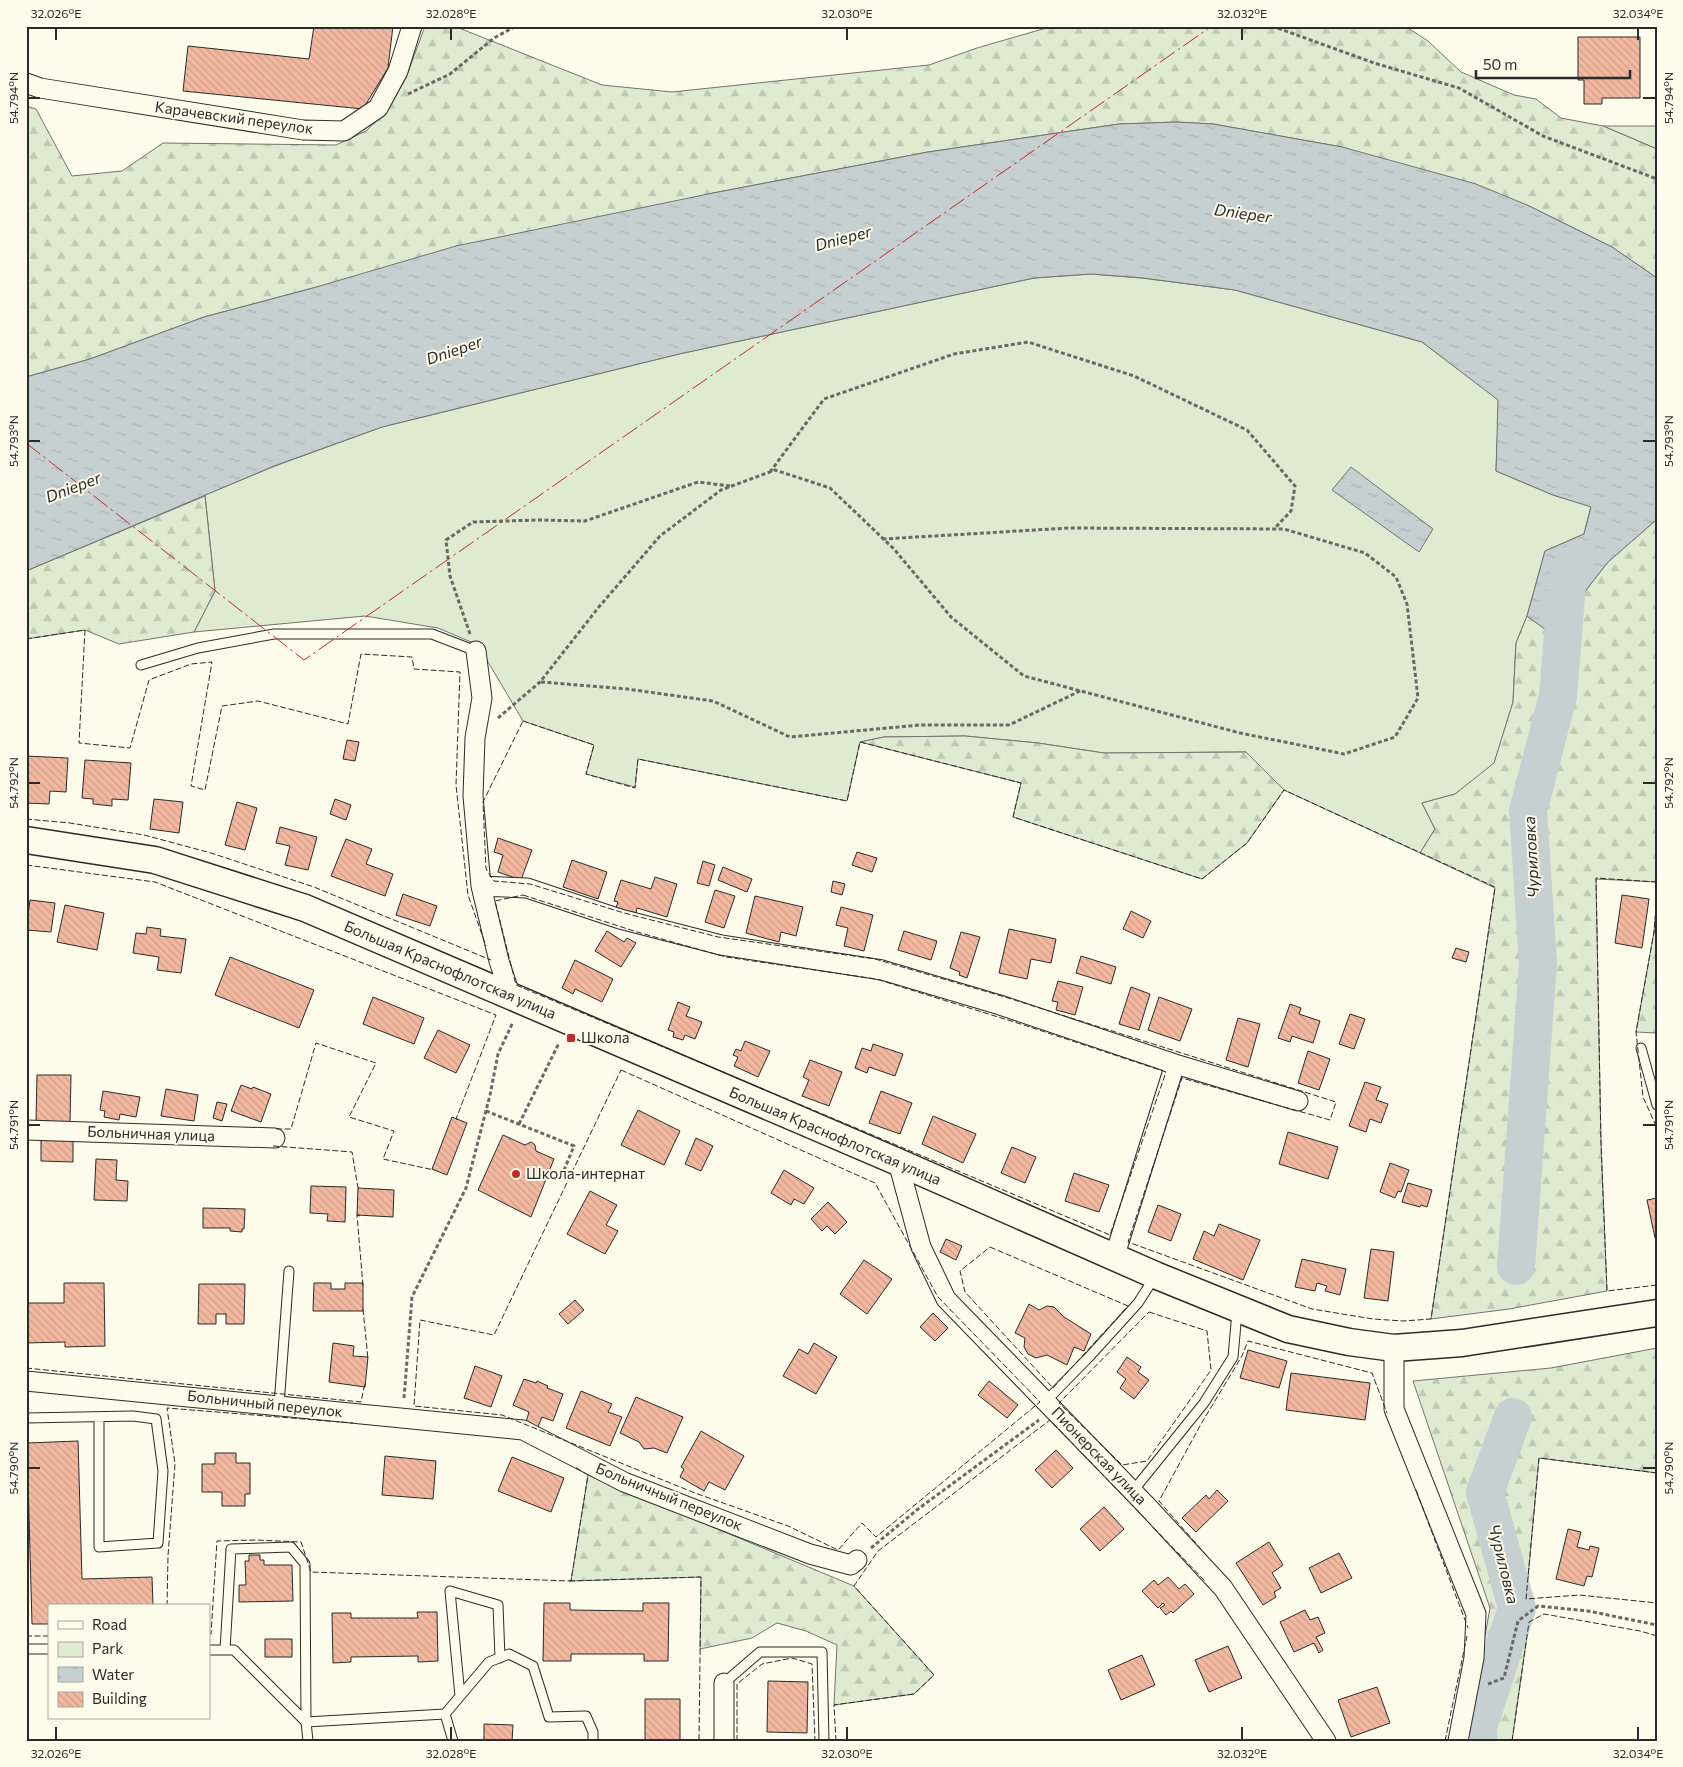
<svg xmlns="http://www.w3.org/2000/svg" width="1683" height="1767" font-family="Commissioner,sans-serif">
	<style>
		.green { fill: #deebd1; stroke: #74746e }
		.forest { fill: url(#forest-firs); stroke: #74746e }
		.water { fill: url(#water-ripples); stroke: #74746e }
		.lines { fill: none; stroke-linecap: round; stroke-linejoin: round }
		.river { stroke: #c7d0d0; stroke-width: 38 }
		.building { fill: url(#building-back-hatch); stroke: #2b2b2b }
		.service-casing { stroke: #2b2b2b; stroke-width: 11 }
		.minor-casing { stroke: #2b2b2b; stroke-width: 21 }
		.secondary-casing { stroke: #2b2b2b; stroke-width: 29 }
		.path { stroke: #6a6964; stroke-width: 3; stroke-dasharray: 4 2.5; stroke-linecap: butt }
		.service { stroke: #fdfbea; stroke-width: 9 }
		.minor { stroke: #fdfbea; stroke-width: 19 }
		.secondary { stroke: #fdfbea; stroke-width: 26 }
		.fence { stroke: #2b2b2b; stroke-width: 1; stroke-dasharray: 6 2.5; stroke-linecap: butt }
		.power { stroke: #c62828; stroke-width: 1; stroke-dasharray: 18 4 2.5 4; stroke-linecap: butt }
		.ticks { fill: none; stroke: #2b2b2b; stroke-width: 2 }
		.poi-dot { fill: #c62828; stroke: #fdfbea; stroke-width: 2 }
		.labels { text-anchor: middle; stroke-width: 4; stroke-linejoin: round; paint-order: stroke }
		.street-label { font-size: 15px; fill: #2b2b2b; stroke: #fdfbea }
		.poi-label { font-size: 15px; fill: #2b2b2b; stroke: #fdfbea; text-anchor: start }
		.water-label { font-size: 16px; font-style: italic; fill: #2b2b2b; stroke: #fdfbea }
		.neatline { fill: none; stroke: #2b2b2b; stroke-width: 2 }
		.ticks-label { font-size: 12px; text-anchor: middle; fill: #2b2b2b }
	</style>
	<defs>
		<pattern id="forest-firs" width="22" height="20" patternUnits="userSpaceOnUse" patternTransform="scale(1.25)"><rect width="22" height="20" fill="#deebd1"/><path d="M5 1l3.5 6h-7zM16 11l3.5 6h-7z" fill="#bfcab4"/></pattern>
		<pattern id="water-ripples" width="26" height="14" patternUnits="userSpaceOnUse" patternTransform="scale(1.25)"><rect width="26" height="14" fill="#c7d0d0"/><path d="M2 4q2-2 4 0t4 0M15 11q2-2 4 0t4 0" fill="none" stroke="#abb3b3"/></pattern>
		<pattern id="building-back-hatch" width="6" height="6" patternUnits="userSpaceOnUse" patternTransform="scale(1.25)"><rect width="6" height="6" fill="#f2b8a0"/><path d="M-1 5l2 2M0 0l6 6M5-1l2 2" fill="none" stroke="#d09e8a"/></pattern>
	</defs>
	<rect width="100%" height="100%" fill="#fdfbea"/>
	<!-- green -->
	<path class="green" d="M1603 126H1657V149Z
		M1091 274 1142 278 1235 290 1422 342 1499 400 1496 471 1553 495 1591 506 1584 534 1545 551 1527 616 1516 643 1513 702 1494 764 1455 794 1422 803 1435 829 1420 853 1284 790 1246 752 1104 753 1038 743 965 736 884 737 860 742 847 801 638 759 635 787 586 774 594 745 523 721 478 645 438 628 365 616 194 632 215 591 205 495 275 466 382 427 679 354 1034 278Z"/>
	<!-- forest -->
	<path class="forest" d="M425 26H454L602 85 672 92 929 65 977 48 1053 26H1405L1428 41 1461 72 1514 95 1536 99 1561 118 1603 126 1657 149V278L1612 247 1527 205 1342 147 1213 124 1177 122 1119 124 928 152 713 193 313 288 204 317 90 359 26 377V106L36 109 72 176 122 171 163 143 336 145 366 131 388 110 406 78Z
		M205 496 215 591 194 632 119 644 85 630 26 639V571Z
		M1655 521 1657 523V882L1596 879 1601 1143 1607 1291 1509 1309 1431 1319 1495 888 1420 853 1435 829 1422 803 1455 794 1494 763 1513 702 1516 643 1527 616 1549 632 1568 613 1608 562Z
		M965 736 1038 743 1104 753 1246 752 1284 790 1247 843 1202 879 1013 817 1021 783 860 742 884 737Z
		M1657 896V1033L1636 1032 1654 932Z
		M1657 1348V1473L1539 1458 1526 1599 1529 1622 1512 1741H1466L1490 1608 1413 1381 1551 1368Z
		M588 1475 854 1586 934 1675 914 1694 834 1705 837 1645 806 1631 777 1623 752 1638 700 1649 701 1577 571 1581Z"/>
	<!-- water -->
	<path class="water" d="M1177 122 1213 124 1342 147 1476 184 1527 205 1612 247 1657 278V523L1655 521 1608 562 1568 613 1549 632 1527 616 1545 551 1584 534 1591 507 1553 495 1496 471 1498 400 1422 342 1235 290 1143 278 1091 274 1034 278 679 354 382 427 274 466 26 571V377L90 359 204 317 313 288 456 246 713 193 928 152 1119 124Z
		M1351 467 1433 529 1419 552 1332 490Z"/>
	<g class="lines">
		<!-- river -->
		<path class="river" d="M1516 1266 1538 963 1528 811 1558 696 1568 572 1572 565
			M1479 1741 1478 1727 1517 1608 1485 1492 1513 1417"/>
	</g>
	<!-- building -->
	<path class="building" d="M314 26H393L388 68 363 109 183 91 188 46 309 59Z
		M1578 37H1640V98H1602V104H1584V80H1578Z
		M347 740 359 742 355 761 343 759Z
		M26 756 68 758 66 792 50 791 49 804 26 803Z
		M85 760 131 763 128 800 112 799V806L93 804V799L82 798Z
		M154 799 183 802 179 833 150 829Z
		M335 799 351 805 346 820 330 814Z
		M237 802 257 808 245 850 225 845Z
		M280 827 317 837 308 870 285 865 290 846 276 843Z
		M498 838 532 850 521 880 498 872 503 855 494 852Z
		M346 839 372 849 366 864 393 874 385 896 331 876Z
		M857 852 877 858 872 872 852 865Z
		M572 860 607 872 598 899 563 887Z
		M703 861 715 865 709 886 697 883Z
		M723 867 752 879 747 892 718 880Z
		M655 877 677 884 667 917 637 908 636 913 616 908 618 902 614 901 621 880 651 889Z
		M833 881 845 884 842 895 831 892Z
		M715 890 735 896 724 928 705 922Z
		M403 894 437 906 430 926 396 915Z
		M1622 895 1649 899 1642 948 1615 943Z
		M755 896 803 907 796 936 781 932 779 942 746 933Z
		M30 900 55 903 51 932 26 930Z
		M65 905 104 913 97 950 57 942Z
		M841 907 873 915 864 951 844 946 848 928 836 925Z
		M1131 911 1151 921 1143 938 1123 929Z
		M147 927 161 929 160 936 186 939 181 973 157 970 159 957 133 953 136 933 146 934Z
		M1009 929 1056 939 1051 963 1031 959 1027 979 999 973Z
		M607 931 624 942 627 938 636 943 621 967 595 951Z
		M904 931 937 941 931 960 898 950Z
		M961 932 980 937 967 978 959 975 960 972 950 968Z
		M1456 948 1469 952 1466 962 1452 958Z
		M1081 956 1116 967 1111 984 1076 973Z
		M230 957 314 990 299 1028 215 995Z
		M575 960 613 979 602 1002 575 989 573 994 562 988Z
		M1058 981 1083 987 1075 1015 1056 1010 1058 1002 1052 1001Z
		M1131 987 1150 994 1139 1030 1119 1024Z
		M373 997 424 1018 414 1044 363 1024Z
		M1159 997 1192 1009 1180 1041 1148 1030Z
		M678 1002 690 1007 686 1016 702 1022 695 1039 685 1035 683 1040 673 1037 674 1032 668 1030Z
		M1290 1004 1301 1008 1299 1014 1320 1021 1313 1043 1292 1036 1290 1042 1278 1038Z
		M1350 1014 1365 1019 1354 1049 1339 1044Z
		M1238 1018 1260 1024 1248 1067 1226 1060Z
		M438 1030 470 1045 456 1073 424 1058Z
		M745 1041 770 1051 758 1077 734 1066 738 1057 733 1055 736 1049 741 1051Z
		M873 1044 903 1054 895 1076 869 1067 867 1073 855 1068 862 1048 871 1051Z
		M1308 1051 1330 1059 1319 1090 1298 1083Z
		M810 1060 842 1072 829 1106 802 1096 809 1080 803 1077Z
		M37 1075H71L70 1122 36 1121Z
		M1365 1082 1381 1087 1376 1100 1388 1104 1381 1123 1370 1119 1366 1132 1349 1126Z
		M241 1085 252 1089 253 1087 271 1094 261 1122 231 1111Z
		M166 1089 198 1095 194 1121 161 1116Z
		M103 1091 140 1097 136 1117 120 1114 119 1120 104 1117 105 1111 100 1110Z
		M881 1091 912 1103 900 1134 869 1123Z
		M217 1102 227 1104 222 1121 213 1118Z
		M638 1110 680 1131 664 1165 621 1145Z
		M933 1116 976 1134 963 1163 922 1144Z
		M452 1117 467 1123 447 1175 432 1169Z
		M1288 1132 1338 1147 1328 1179 1279 1164Z
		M503 1135 525 1145 531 1142 535 1145 536 1151 554 1159 531 1217 478 1190Z
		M41 1137 73 1138V1162L41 1161Z
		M696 1138 713 1146 701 1171 685 1164Z
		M1012 1147 1036 1157 1025 1183 1001 1173Z
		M96 1159 117 1160 116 1180 128 1181 127 1201 94 1200Z
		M1390 1163 1409 1170 1401 1192 1398 1191 1395 1198 1380 1192Z
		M784 1170 814 1188 804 1204 794 1199 791 1205 771 1193Z
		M1074 1173 1109 1185 1099 1212 1065 1201Z
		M1408 1183 1432 1190 1427 1207 1421 1205 1420 1207 1402 1202Z
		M311 1186 346 1187 345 1222 327 1221 328 1214 310 1213Z
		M358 1188 394 1190 393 1217 357 1215Z
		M590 1191 617 1205 606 1225 618 1231 605 1254 567 1234Z
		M1657 1198V1237L1655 1238 1647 1200Z
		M828 1202 847 1222 835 1234 827 1226 822 1231 811 1219Z
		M1158 1205 1181 1214 1171 1241 1148 1232Z
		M203 1208 245 1209 244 1229H242V1232L230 1231V1228H203Z
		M1219 1224 1260 1240 1243 1280 1193 1259 1204 1231 1214 1236Z
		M946 1239 962 1246 956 1260 940 1252Z
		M1371 1249 1394 1252 1388 1301 1364 1298Z
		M1302 1259 1346 1269 1340 1295 1325 1291 1327 1286 1317 1283 1315 1291 1295 1287Z
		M864 1260 892 1279 867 1314 840 1294Z
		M64 1283H104L105 1346 65 1347V1342L26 1343V1303H64Z
		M314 1283H331V1289H345V1283H363V1311H313Z
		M199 1284H245L244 1324H226V1314H216V1324H198Z
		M575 1300 584 1310 568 1324 559 1314Z
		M1029 1304 1039 1310 1047 1306 1054 1307 1064 1317 1091 1334 1084 1351 1074 1347 1067 1365 1047 1355 1036 1358 1028 1354 1024 1347 1025 1338 1015 1333Z
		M933 1313 948 1328 935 1341 920 1327Z
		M333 1343 354 1346 353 1356 368 1357 365 1387 329 1382Z
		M814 1343 837 1357 816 1394 783 1376 799 1349 808 1354Z
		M1248 1350 1287 1361 1279 1388 1240 1378Z
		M1127 1357 1141 1367 1138 1372 1149 1380 1134 1399 1120 1388 1126 1379 1117 1372Z
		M475 1366 502 1376 491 1407 464 1398Z
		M1291 1373 1370 1383 1365 1420 1286 1410Z
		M524 1379 536 1383 537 1381 548 1386 547 1388 563 1394 553 1421 542 1417 538 1427 526 1422 529 1412 513 1405Z
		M989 1381 1018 1405 1007 1418 978 1395Z
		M581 1391 612 1404 608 1412 622 1417 610 1446 566 1428Z
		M636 1397 683 1417 667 1453 654 1448 644 1449 639 1442 620 1433Z
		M701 1431 744 1456 725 1490 709 1482 704 1491 680 1477 684 1469 681 1467Z
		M78 1441 82 1579 152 1577 153 1606H49V1624H32L27 1443Z
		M1056 1450 1073 1468 1052 1488 1035 1470Z
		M215 1453H236V1463H250V1494H245V1506H222V1492H202V1464H215Z
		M385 1456 436 1461 433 1499 382 1495Z
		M512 1457 564 1478 551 1512 498 1491Z
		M1217 1490 1228 1501 1196 1532 1182 1518 1206 1495 1209 1499Z
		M1104 1507 1124 1529 1100 1551 1080 1529Z
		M1568 1529 1581 1532 1577 1547 1589 1550 1590 1546 1599 1548 1592 1577 1587 1576 1584 1586 1556 1579Z
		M1269 1542 1283 1565 1272 1573 1281 1588 1274 1592 1276 1597 1263 1605 1236 1563Z
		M1339 1553 1352 1578 1321 1593 1309 1568Z
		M249 1555H260V1560H264V1565H292L293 1601 239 1602V1585H246L245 1561H249Z
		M1168 1577 1179 1589 1185 1584 1194 1594 1173 1613 1171 1611 1166 1615 1160 1608 1165 1605 1163 1603 1158 1608 1142 1591 1154 1580 1158 1585Z
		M544 1603H570V1610L643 1611V1603H669L668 1661H644V1654H571V1661H543Z
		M1305 1610 1310 1620 1318 1617 1325 1633 1316 1637 1323 1650 1319 1653 1314 1643 1294 1652 1280 1622Z
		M417 1612H437L438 1661 418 1662V1656L351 1657V1662L333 1663 332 1613H351V1618H418Z
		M265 1639H292V1657H265Z
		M1228 1646 1242 1678 1209 1692 1195 1660Z
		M1142 1655 1155 1685 1121 1700 1108 1670Z
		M768 1681 808 1682 807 1733 767 1732Z
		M1377 1687 1390 1723 1351 1737 1338 1700Z
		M645 1699H680V1741H645Z
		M484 1724 513 1725 512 1741H484Z"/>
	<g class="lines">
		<!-- service casing -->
		<g class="service-casing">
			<path id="service" d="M141 665 198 648 274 634H432L476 651
				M1641 1048 1657 1105
				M1046 1401 1090 1356 1138 1303 1154 1278
				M279 1405 289 1271
				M26 1418 133 1416 156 1419 163 1471 158 1543 99 1547V1417
				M1133 1491 1204 1403 1233 1357 1237 1312
				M26 1649H49
				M209 1650H234L306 1722 445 1714 489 1662 509 1654 533 1666 549 1717 586 1716 593 1732V1741
				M225 1650 231 1549 291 1547 305 1564 306 1722 308 1741
				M724 1683 760 1652H822L824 1741
				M460 1696 450 1591 498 1605 500 1658
				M445 1714 453 1741"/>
		</g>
		<!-- minor casing -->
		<g class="minor-casing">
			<path id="minor" d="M26 83 40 88 303 130 344 131 378 108 398 71 412 26
				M476 651 482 698 475 738 473 796 481 886 499 961 511 997
				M481 886 527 888 620 919 721 945 882 970 1000 1005 1175 1064 1298 1101
				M26 1130 275 1138
				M898 1162 921 1247 946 1299 1145 1504 1223 1588 1326 1741
				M1114 1258 1175 1064
				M1394 1348V1409L1476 1614 1474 1658 1458 1741
				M26 1381 523 1430 624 1482 810 1554 851 1565 857 1560
				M724 1741V1683"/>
		</g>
		<!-- secondary casing -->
		<g class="secondary-casing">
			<path id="secondary" d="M26 840 155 860 305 908 898 1162 1155 1275 1288 1329 1349 1342 1394 1348 1462 1343 1657 1313"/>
		</g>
		<!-- path -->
		<path class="path" d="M1272 26 1374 63 1459 88 1543 136 1657 179
			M408 94 450 74 494 38 516 26
			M770 472 824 399 954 354 1028 342 1134 376 1247 430 1295 486 1291 511 1274 529
			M470 634 450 576 446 540 473 522 539 520 585 521 698 482 730 486
			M541 682 627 689 713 701 790 737 920 725H1009L1080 691
			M498 718 540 682 598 608 660 536 721 490 775 470 830 488 894 549 951 617 1024 676 1240 733 1344 754 1395 737 1418 698 1407 604 1396 577 1365 553 1284 529 1069 528 883 539
			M486 1111 574 1146 560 1180
			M519 1124 559 1043
			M404 1398 412 1297 466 1188 490 1095 498 1054 513 1022
			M871 1548 918 1509 1039 1420
			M1488 1684 1504 1678 1518 1621 1538 1606 1588 1611 1657 1625"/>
		<!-- service -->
		<use href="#service" class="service"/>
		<!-- minor -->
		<use href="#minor" class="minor"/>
		<!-- secondary -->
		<use href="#secondary" class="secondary"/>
		<!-- fence -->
		<path class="fence" d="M26 639 85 630 79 743 130 748 149 680 191 664 212 662 191 786 205 790 222 706 258 701 348 724 361 654 412 657 414 669 460 672 456 785 468 895 486 946
			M523 721 594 745 586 774 635 788 638 759 847 801 860 742 1021 783 1013 817 1202 879 1247 843 1284 790 1495 887 1431 1319 1403 1321 1373 1319 1312 1309 1128 1242 1182 1078 1330 1120 1336 1102 1005 997 875 959 718 937 624 913 530 884 494 881 486 869 483 802Z
			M26 819 70 823 144 835 211 853 314 887 491 960
			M26 865 155 882 496 1015 456 1119 460 1120
			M1657 882 1596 878 1601 1143 1607 1291 1657 1285
			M523 895 637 932 726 957 876 979 1027 1026 1166 1072 1110 1235 516 985 495 901Z
			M1657 896 1654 932 1636 1032 1643 1097 1657 1128
			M621 1070 875 1183 938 1297 1040 1402 876 1537 862 1523 838 1550 788 1526 695 1493 502 1415 414 1406 420 1320 494 1335Z
			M276 1129H291L316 1043 376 1063 349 1117 394 1131 383 1159 434 1170
			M273 1146 352 1152 358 1188H360
			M360 1216 357 1215 363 1286
			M990 1247 1128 1306 1053 1388 965 1292 960 1271Z
			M363 1309 368 1359
			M1149 1312 1207 1331 1211 1370 1147 1461 1122 1465 1059 1403Z
			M26 1368 361 1402 365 1383
			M1657 1473 1539 1458 1526 1599 1579 1595 1657 1603
			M1416 1490 1468 1628
			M1207 1556 1159 1501 1201 1424 1242 1356 1248 1341 1372 1373 1387 1413
			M569 1581 701 1577 699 1741
			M167 1606 168 1556 175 1464 167 1408 353 1423
			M209 1634H211L217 1541 256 1540 301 1542 311 1572 571 1581 588 1475 575 1467
			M26 1636H49
			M737 1741V1684L762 1664 792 1658 812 1664 815 1741
			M836 1741 834 1705 914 1694 934 1675 854 1586 878 1551 1050 1420 1205 1581
			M1445 1741 1467 1636
			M1512 1741 1529 1622 1544 1614 1640 1631 1657 1636"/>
		<!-- power -->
		<path class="power" d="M26 443 304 660 1212 26"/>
	</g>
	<!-- ticks -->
	<path class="ticks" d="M56 28V40M451 28V40M847 28V40M1242 28V40M1638 28V40M28 98H40M1643 98H1656M28 441H40M1643 441H1656M28 783H40M1643 783H1656M28 1125H40M1643 1125H1656M28 1468H40M1643 1468H1656M56 1727V1740M451 1727V1740M847 1727V1740M1242 1727V1740M1638 1727V1740"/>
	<!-- markers -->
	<g class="poi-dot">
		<rect x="566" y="1033" width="10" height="10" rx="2.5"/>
		<circle cx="516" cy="1174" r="5"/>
	</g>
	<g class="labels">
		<!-- street labels -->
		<g class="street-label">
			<text transform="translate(234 118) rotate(8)" y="5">Карачевский переулок</text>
			<text transform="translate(450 970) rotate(23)" y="5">Большая Краснофлотская улица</text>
			<text transform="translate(151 1134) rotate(2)" y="5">Больничная улица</text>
			<text transform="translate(835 1136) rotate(23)" y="5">Большая Краснофлотская улица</text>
			<text transform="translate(265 1404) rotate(6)" y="5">Больничный переулок</text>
			<text transform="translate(1099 1456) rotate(46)" y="5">Пионерская улица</text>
			<text transform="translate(669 1497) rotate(22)" y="5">Больничный переулок</text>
		</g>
		<!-- poi labels -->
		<g class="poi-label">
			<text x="581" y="1043">Школа</text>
			<text x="526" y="1179">Школа-интернат</text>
		</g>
		<!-- water labels -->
		<g class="water-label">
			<text transform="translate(1243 213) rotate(8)" y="6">Dnieper</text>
			<text transform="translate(843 238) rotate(-15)" y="6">Dnieper</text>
			<text transform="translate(454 350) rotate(-19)" y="6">Dnieper</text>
			<text transform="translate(73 487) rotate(-21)" y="6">Dnieper</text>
			<text transform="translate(1531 857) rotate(-93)" y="6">Чуриловка</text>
			<text transform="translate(1504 1564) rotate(76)" y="6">Чуриловка</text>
		</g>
	</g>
	<!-- border -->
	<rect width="1683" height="1767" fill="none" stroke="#fdfbea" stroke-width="55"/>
	<!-- legend -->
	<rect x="48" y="1604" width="162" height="115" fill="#fdfbea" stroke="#a9a89e"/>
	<rect x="58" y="1621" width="25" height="8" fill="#fdfbea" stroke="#a9a89e"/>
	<text x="92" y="1630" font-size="15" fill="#2b2b2b">Road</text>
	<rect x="58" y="1642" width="25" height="15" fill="#deebd1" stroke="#a9a89e"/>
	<text x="92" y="1654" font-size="15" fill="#2b2b2b">Park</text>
	<rect x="58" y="1667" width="25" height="15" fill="url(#water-ripples)" stroke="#a9a89e"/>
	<text x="92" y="1680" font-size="15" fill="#2b2b2b">Water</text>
	<rect x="58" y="1692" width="25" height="15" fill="url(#building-back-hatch)" stroke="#a9a89e"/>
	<text x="92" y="1704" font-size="15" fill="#2b2b2b">Building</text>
	<!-- scale -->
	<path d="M1476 70v8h154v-8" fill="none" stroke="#2b2b2b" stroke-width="2.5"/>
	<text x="1483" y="70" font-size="15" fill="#2b2b2b" stroke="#fdfbea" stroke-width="4" paint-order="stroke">50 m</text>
	<rect x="28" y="28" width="1628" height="1712" class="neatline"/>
	<g class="ticks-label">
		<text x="56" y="18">32.026°E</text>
		<text x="451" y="18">32.028°E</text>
		<text x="847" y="18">32.030°E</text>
		<text x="1242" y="18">32.032°E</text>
		<text x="1638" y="18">32.034°E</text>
		<text transform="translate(14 98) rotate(-90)" y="4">54.794°N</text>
		<text transform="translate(1669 98) rotate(-90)" y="4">54.794°N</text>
		<text transform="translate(14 441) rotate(-90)" y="4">54.793°N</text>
		<text transform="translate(1669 441) rotate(-90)" y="4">54.793°N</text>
		<text transform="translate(14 783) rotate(-90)" y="4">54.792°N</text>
		<text transform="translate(1669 783) rotate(-90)" y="4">54.792°N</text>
		<text transform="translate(14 1125) rotate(-90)" y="4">54.791°N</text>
		<text transform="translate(1669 1125) rotate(-90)" y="4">54.791°N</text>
		<text transform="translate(14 1468) rotate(-90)" y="4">54.790°N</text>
		<text transform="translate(1669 1468) rotate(-90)" y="4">54.790°N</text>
		<text x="56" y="1758">32.026°E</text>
		<text x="451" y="1758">32.028°E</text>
		<text x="847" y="1758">32.030°E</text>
		<text x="1242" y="1758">32.032°E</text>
		<text x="1638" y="1758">32.034°E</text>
	</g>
</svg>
